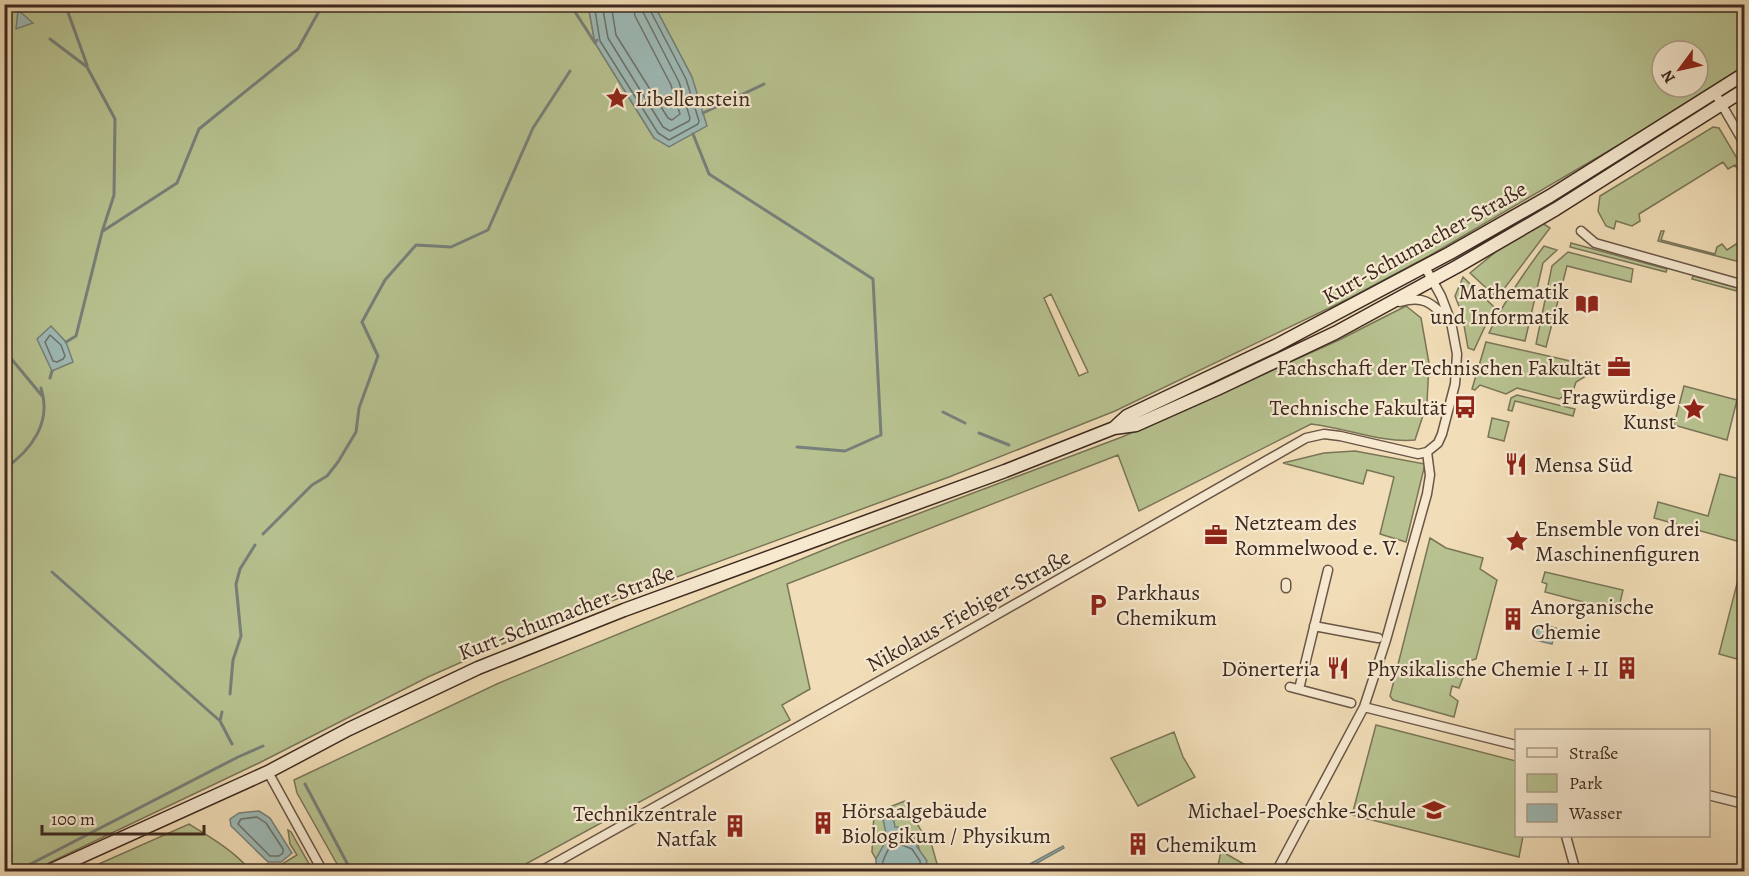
<svg xmlns="http://www.w3.org/2000/svg" width="1749" height="876" font-family="Alegreya,serif">
	<style>
		.green { fill: #b7c290; stroke: #7a7558; stroke-width: 1.5; fill-rule: evenodd }
		.water { fill: #9dbab6; stroke: #77807a; stroke-width: 1.5 }
		.lines { fill: none; stroke-linecap: round; stroke-linejoin: round }
		.shore { stroke: #6d716b; stroke-width: 1.5 }
		.stream { stroke: #77807a; stroke-width: 3 }
		.street-casing { stroke: #6a5546; stroke-width: 11 }
		.secondary-casing { stroke: #3d2820; stroke-width: 15 }
		.street { stroke: #f6e9d0; stroke-width: 8 }
		.secondary { stroke: #f6e9d0; stroke-width: 12 }
		.labels { text-anchor: middle; stroke-width: 4.5; stroke-linejoin: round; paint-order: stroke }
		.poi-label { font-size: 22px; fill: #3d2820; stroke: #f6e9d0; text-anchor: start }
		.street-label { font-size: 22px; fill: #3d2820; stroke: #f6e9d0 }
	</style>
	<rect width="100%" height="100%" fill="#f1ddb7"/>
	<filter id="stains"><feTurbulence type="fractalNoise" baseFrequency=".00333" numOctaves="4"/><feColorMatrix values="0 0 0 0 .2 0 0 0 0 .09 0 0 0 0 .02 0 0 0 .5 -.17"/></filter>
	<radialGradient id="worn" r=".72"><stop offset=".6" stop-color="#630" stop-opacity="0"/><stop offset="1" stop-color="#630" stop-opacity=".3"/></radialGradient>
	<!-- green -->
	<path class="green" d="M5 5H588L595 43 654 138 692 77 654 5H1744V66L1629 139 1429 256 1350 298 1115 411 949 477 576 614 500 645 428 677 259 763 32 871 5 872ZM1662 51H1698V87H1662ZM1051 294 1088 372 1079 376 1044 298Z
		M1713 127 1719 128 1744 170V180L1735 165 1728 169 1723 162 1639 214 1640 221 1632 226 1616 221 1614 229 1606 226 1598 211 1600 196Z
		M1542 223 1550 228 1497 298 1470 273 1498 250Z
		M1661 231H1664L1661 240 1715 254 1717 247 1722 244 1727 250 1744 239V263L1658 241Z
		M1571 243 1667 269 1666 272 1570 247Z
		M1544 246 1557 250 1543 263 1525 341 1489 333C1504 301 1523 274 1544 246Z
		M1568 252 1633 269 1631 282 1567 266 1546 347 1536 344 1552 266Z
		M1693 276 1744 289V293L1692 279Z
		M1463 277 1494 307 1474 350 1468 348 1462 314 1455 296Z
		M1406 306 1421 318 1429 363 1427 403 1415 440C1381 443 1346 428 1311 424L1139 511 1118 455 787 584 810 689 782 705 790 720 513 871H341L297 793 294 780 499 683 843 542 1122 437 1339 340Z
		M1486 342 1588 365 1599 368 1576 382 1573 391 1559 399 1517 388 1506 394 1480 385 1475 390 1472 389Z
		M1684 386 1737 400 1727 440 1674 425Z
		M1517 395 1575 409 1573 416 1515 401 1512 411 1508 410 1511 398Z
		M1492 418 1509 422 1504 441 1488 437Z
		M1355 451 1425 464 1406 542 1380 534 1394 477 1367 470 1363 484 1283 463 1324 453Z
		M1720 474 1744 480V506L1740 523 1744 524V543L1654 518 1658 502 1708 516Z
		M1430 538 1446 548 1483 558 1480 569 1497 580 1476 659 1469 661 1459 688 1452 686 1450 695 1458 701 1454 717 1393 700 1390 696Z
		M1742 564 1744 565V661L1719 654Z
		M1545 572 1623 590 1618 611 1545 592 1547 584 1542 582Z
		M1376 725 1516 761V836H1523L1519 857 1352 815Z
		M1174 732 1183 757 1195 777 1138 806 1111 758Z
		M905 801 923 834 932 846 939 871H931V869H925L916 838 909 842 906 841 907 833 886 830 887 839 876 859 872 852 874 813Z
		M189 824C212 838 234 851 251 871H83Z
		M288 830 291 832 313 871H266L264 868 267 864 279 866 297 855 290 844Z
		M1221 851 1256 871H1217Z"/>
	<!-- water -->
	<path class="water" d="M588 5H654L692 77 707 126 669 147 654 138 595 43Z
		M18 10 33 23 16 29Z
		M51 326 66 342 73 362 52 371 37 339Z
		M1538 624 1556 628 1552 644 1535 640Z
		M259 811 270 818 292 853 281 862H268L231 826 230 819 239 813Z
		M889 817 894 821 895 827H905L906 841 909 842 916 838 917 847 927 861 925 868 932 869 931 871H876V859L887 839 883 819Z
		M1063 846 1064 848 1023 871H1017Z"/>
	<g class="lines">
		<!-- shore -->
		<path class="shore" d="M594 4 600 41 658 133 669 140 698 124 699 121 686 79 650 10V4
			M602 4 608 38 663 127 670 131 689 121 690 118 679 82 643 12 642 4
			M611 4 616 35 668 118 672 120 680 114 671 85 635 16 633 4
			M50 335 61 345 65 356 63 359 57 362 53 361 45 342Z
			M257 817 266 823 283 849V853L279 856H270L238 824 241 819Z
			M881 872C882 854 892 849 893 835L895 833 900 835 902 845 912 849 920 861 921 872"/>
		<!-- stream -->
		<path class="stream" d="M65 4 87 65
			M216 4 217 7
			M570 4 595 43 597 40
			M50 39 87 67 115 119 114 195 102 232 76 336 66 342
			M703 113 764 84
			M693 134 709 174 873 279 881 435 845 451 797 447
			M103 231 177 183 199 129 298 49 323 4
			M4 350 43 397
			M50 378 52 371
			M943 412 965 423
			M979 433 1009 445
			M4 469C32 450 52 422 41 388
			M263 534 312 485 327 476 338 462 356 432 359 408 378 356 362 322 385 280 416 245 451 247 488 230 533 128 570 71
			M52 572 220 721 232 744
			M230 694 233 660 241 636 236 584 240 569 255 545
			M220 721 222 712
			M305 784 348 865 353 872
			M4 860 6 861
			M15 872 238 757 263 746"/>
		<!-- street casing -->
		<g class="street-casing">
			<path id="street" d="M1715 93 1744 143
				M1581 231 1595 243 1737 283H1744
				M1400 302C1424 295 1431 303 1448 319
				M1286 583V588
				M1314 626 1378 638
				M1290 687 1351 703
				M1299 689 1328 570
				M1364 707 1516 745
				M268 772 323 872
				M1708 795 1744 804
				M1566 836 1576 872
				M539 872 954 639 1306 438 1324 434 1340 436 1418 454 1427 452 1438 443 1442 434 1455 384 1457 354 1451 322 1441 296 1425 267
				M1276 872 1364 707 1386 640 1427 494 1430 475 1427 452"/>
		</g>
		<!-- secondary casing -->
		<g class="secondary-casing">
			<path id="secondary" d="M1114 428 1127 416 1275 346 1450 253 1550 196 1744 74
				M47 872 268 772 349 729 478 668 624 610 1005 471 1114 428 1136 425 1217 389 1335 333 1458 266 1556 209 1744 90"/>
		</g>
		<!-- street -->
		<use href="#street" class="street"/>
		<!-- secondary -->
		<use href="#secondary" class="secondary"/>
	</g>
	<!-- icons -->
	<defs>
		<g id="sight-bare" transform="scale(1.8)"><path d="M0-6L1.8-2.2L6-1.7L2.9 1.2L3.7 5.4L0 3.3L-3.7 5.4L-2.9 1.2L-6-1.7L-1.8-2.2Z" fill="#8f2418" stroke="#f6e9d0" stroke-width="2.5" paint-order="stroke"/></g>
		<g id="library-bare" transform="scale(1.8)"><path d="M-6-4Q-3-5.5-.7-3.5V5Q-3 3-6 4ZM6-4Q3-5.5 .7-3.5V5Q3 3 6 4Z" fill="#8f2418" stroke="#f6e9d0" stroke-width="2.5" paint-order="stroke"/></g>
		<g id="office-bare" transform="scale(1.8)"><path d="M-6-3h4V-5.5h4V-3h4V5H-6ZM-1-4.5V-3h2v-1.5ZM-6 0V1H6V0Z" fill="#8f2418" stroke="#f6e9d0" stroke-width="2.5" paint-order="stroke"/></g>
		<g id="bus-bare" transform="scale(1.8)"><path d="M-5-6H5V4H4V6H2V4H-2V6H-4V4H-5ZM-3.5-4V0h7V-4ZM-3.5 1.2v1.5H-2V1.2ZM2 1.2v1.5H3.5V1.2Z" fill="#8f2418" stroke="#f6e9d0" stroke-width="2.5" paint-order="stroke"/></g>
		<g id="restaurant-bare" transform="scale(1.8)"><path d="M-5-6h1v4h1v-4h1v4h1v-4h1v5L-1.5 .5V6h-2V.5L-5-1ZM5-6V6H3V1.5H1.5Q1.5-4 5-6Z" fill="#8f2418" stroke="#f6e9d0" stroke-width="2.5" paint-order="stroke"/></g>
		<g id="parking-bare" transform="scale(1.8)"><path d="M-3.5-5.5H1a3.5 3.5 0 0 1 0 7H-1V5.5H-3.5ZM-1-3.4V-.6H.8a1.4 1.4 0 0 0 0-2.8Z" fill="#8f2418" stroke="#f6e9d0" stroke-width="2.5" paint-order="stroke"/></g>
		<g id="building-bare" transform="scale(1.8)"><path d="M-4-6H4V6H1V3H-1V6H-4ZM-2.5-4.3h1.7v1.8h-1.7ZM.8-4.3h1.7v1.8H.8ZM-2.5-1h1.7V.8h-1.7ZM.8-1h1.7V.8H.8Z" fill="#8f2418" stroke="#f6e9d0" stroke-width="2.5" paint-order="stroke"/></g>
		<g id="school-bare" transform="scale(1.8)"><path d="M0-5L7-2L0 1L-7-2ZM-4 1L0 2.5L4 1V4Q0 6-4 4Z" fill="#8f2418" stroke="#f6e9d0" stroke-width="2.5" paint-order="stroke"/></g>
	</defs>
	<g fill-rule="evenodd">
		<use href="#sight-bare" x="617" y="98"/>
		<use href="#library-bare" x="1587" y="304"/>
		<use href="#office-bare" x="1619" y="367"/>
		<use href="#bus-bare" x="1465" y="407"/>
		<use href="#sight-bare" x="1694" y="409"/>
		<use href="#restaurant-bare" x="1516" y="464"/>
		<use href="#office-bare" x="1216" y="535"/>
		<use href="#sight-bare" x="1517" y="541"/>
		<use href="#parking-bare" x="1098" y="605"/>
		<use href="#building-bare" x="1513" y="619"/>
		<use href="#restaurant-bare" x="1338" y="668"/>
		<use href="#building-bare" x="1627" y="668"/>
		<use href="#school-bare" x="1434" y="810"/>
		<use href="#building-bare" x="823" y="823"/>
		<use href="#building-bare" x="735" y="826"/>
		<use href="#building-bare" x="1138" y="844"/>
	</g>
	<g class="labels">
		<!-- poi labels -->
		<g class="poi-label">
			<text x="635" y="106">Libellenstein</text>
			<text x="1569" y="299" text-anchor="end">Mathematik<tspan x="1569" dy="25">und Informatik</tspan></text>
			<text x="1601" y="375" text-anchor="end">Fachschaft der Technischen Fakultät</text>
			<text x="1676" y="404" text-anchor="end">Fragwürdige<tspan x="1676" dy="25">Kunst</tspan></text>
			<text x="1447" y="415" text-anchor="end">Technische Fakultät</text>
			<text x="1534" y="472">Mensa Süd</text>
			<text x="1234" y="530">Netzteam des<tspan x="1234" dy="25">Rommelwood e. V.</tspan></text>
			<text x="1535" y="536">Ensemble von drei<tspan x="1535" dy="25">Maschinenfiguren</tspan></text>
			<text x="1116" y="600">Parkhaus<tspan x="1116" dy="25">Chemikum</tspan></text>
			<text x="1531" y="614">Anorganische<tspan x="1531" dy="25">Chemie</tspan></text>
			<text x="1320" y="676" text-anchor="end">Dönerteria</text>
			<text x="1609" y="676" text-anchor="end">Physikalische Chemie I + II</text>
			<text x="841" y="818">Hörsaalgebäude<tspan x="841" dy="25">Biologikum / Physikum</tspan></text>
			<text x="1416" y="818" text-anchor="end">Michael-Poeschke-Schule</text>
			<text x="717" y="821" text-anchor="end">Technikzentrale<tspan x="717" dy="25">Natfak</tspan></text>
			<text x="1156" y="852">Chemikum</text>
		</g>
		<!-- street labels -->
		<g class="street-label">
			<text transform="translate(1424 242) rotate(-29)" y="8">Kurt-Schumacher-Straße</text>
			<text transform="translate(968 610) rotate(-29)" y="8">Nikolaus-Fiebiger-Straße</text>
			<text transform="translate(566 612) rotate(-21)" y="8">Kurt-Schumacher-Straße</text>
		</g>
	</g>
	<!-- margin -->
	<rect width="1749" height="876" fill="none" stroke="#f1ddb7" stroke-width="24"/>
	<rect x="6" y="6" width="1737" height="864" fill="none" stroke="#3d2820" stroke-width="3"/>
	<rect x="12" y="12" width="1725" height="852" fill="none" stroke="#3d2820" stroke-width="1.5"/>
	<!-- legend -->
	<rect x="1515" y="729" width="195" height="108" fill="#f6e9d0" stroke="#ac9c8a" stroke-width="1.5"/>
	<rect x="1527" y="748" width="30" height="9" fill="#f6e9d0" stroke="#ac9c8a" stroke-width="1.5"/>
	<text x="1569" y="759" font-size="18" fill="#3d2820">Straße</text>
	<rect x="1527" y="774" width="30" height="18" fill="#b7c290" stroke="#ac9c8a" stroke-width="1.5"/>
	<text x="1569" y="789" font-size="18" fill="#3d2820">Park</text>
	<rect x="1527" y="804" width="30" height="18" fill="#9dbab6" stroke="#ac9c8a" stroke-width="1.5"/>
	<text x="1569" y="819" font-size="18" fill="#3d2820">Wasser</text>
	<!-- north arrow -->
	<g transform="translate(1680 69) rotate(237)"><circle r="28" fill="#f6e9d0" stroke="#ac9c8a" stroke-width="1.5"/>
	<path d="M0-4.5L10 22L0 15L-10 22Z" fill="#8f2418"/>
	<text y="-9" font-size="16" font-weight="bold" text-anchor="middle" fill="#3d2820">N</text>
	</g>
	<!-- scale -->
	<path d="M42 825v9h162v-9" fill="none" stroke="#3d2820" stroke-width="3"/>
	<text x="51" y="825" font-size="18" fill="#3d2820" stroke="#f6e9d0" stroke-width="4.5" paint-order="stroke">100 m</text>
	<rect width="100%" height="100%" filter="url(#stains)"/>
	<rect width="100%" height="100%" fill="url(#worn)"/>
</svg>
